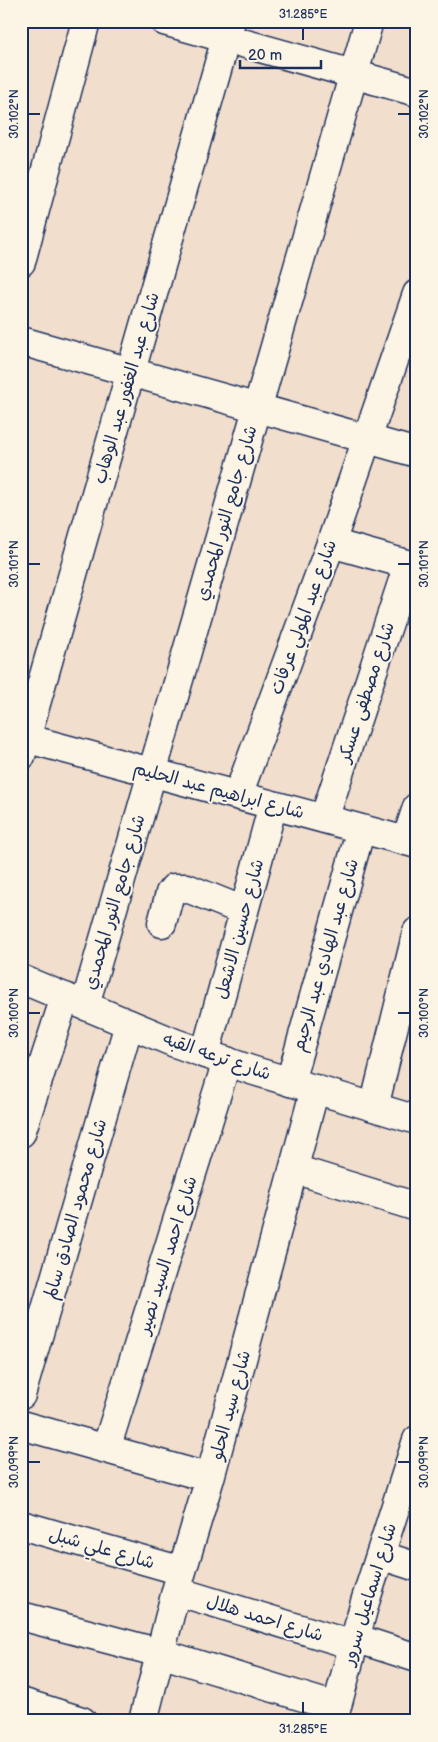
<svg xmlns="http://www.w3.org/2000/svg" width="438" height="1742" font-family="'Balsamiq Sans','Playpen Sans Arabic',sans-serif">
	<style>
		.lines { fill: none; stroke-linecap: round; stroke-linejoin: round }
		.street-casing { stroke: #1b2f5e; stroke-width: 31 }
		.secondary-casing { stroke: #1b2f5e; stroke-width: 31 }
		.street { stroke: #fcf5e5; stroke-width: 28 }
		.secondary { stroke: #fcf5e5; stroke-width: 28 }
		.ticks { fill: none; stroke: #1b2f5e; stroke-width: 2 }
		.labels { text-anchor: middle; stroke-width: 4; stroke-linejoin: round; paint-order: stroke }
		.street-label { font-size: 18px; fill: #1b2f5e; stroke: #fcf5e5 }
		.neatline { fill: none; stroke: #1b2f5e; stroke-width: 2 }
		.ticks-label { font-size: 12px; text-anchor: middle; fill: #1b2f5e }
	</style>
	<rect width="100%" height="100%" fill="#f2decc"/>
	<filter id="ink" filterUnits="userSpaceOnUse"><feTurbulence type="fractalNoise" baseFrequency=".02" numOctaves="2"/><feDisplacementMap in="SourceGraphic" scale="10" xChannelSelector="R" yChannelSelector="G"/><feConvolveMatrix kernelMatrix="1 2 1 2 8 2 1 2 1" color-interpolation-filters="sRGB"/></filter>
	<g filter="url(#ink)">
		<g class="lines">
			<!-- street casing -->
			<g class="street-casing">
				<path id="street" d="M164 21 417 92
					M21 262 86 21
					M21 341 417 453
					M331 543 417 567
					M21 737 417 844
					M21 756 231 21
					M238 795 331 543 417 294
					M324 819 408 565
					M406 841 417 807
					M162 923 170 893 174 888H187L244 911
					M85 1005 369 21
					M205 1054 273 805
					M290 1082 361 829
					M374 1107 417 932
					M21 1133 65 997
					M294 1169 417 1207
					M21 1395 129 1024
					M21 1425 210 1478
					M106 1449 227 1061
					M21 1525 182 1571
					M380 1555 417 1567
					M176 1591 353 1645
					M21 1616 160 1653 336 1707
					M355 1638 417 1658
					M21 1702 82 1721
					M143 1721 176 1591 210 1478 315 1089
					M333 1721 365 1602 417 1440"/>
			</g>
			<!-- secondary casing -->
			<g class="secondary-casing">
				<path id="secondary" d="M21 979 175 1043 251 1070 417 1120"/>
			</g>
			<!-- street -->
			<use href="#street" class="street"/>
			<!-- secondary -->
			<use href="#secondary" class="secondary"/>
		</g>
	</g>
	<!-- ticks -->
	<path class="ticks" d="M303 28V40M28 114H40M398 114H410M28 564H40M398 564H410M28 1013H40M398 1013H410M28 1462H40M398 1462H410M303 1702V1714"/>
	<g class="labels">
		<!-- street labels -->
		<g class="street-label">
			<text transform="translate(126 388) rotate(-74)" y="6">شارع عبد الغفور عبد الوهاب</text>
			<text transform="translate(226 513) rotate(-74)" y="6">شارع جامع النور المحمدي</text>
			<text transform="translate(303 617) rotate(-70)" y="6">شارع عبد المولي عرفات</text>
			<text transform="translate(366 692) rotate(-72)" y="6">شارع مصطفى عسكر</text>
			<text transform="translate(219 790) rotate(15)" y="6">شارع ابراهيم عبد الحليم</text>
			<text transform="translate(114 902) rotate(-74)" y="6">شارع جامع النور المحمدي</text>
			<text transform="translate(239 929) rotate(-75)" y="6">شارع حسين الاشعل</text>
			<text transform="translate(325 955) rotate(-74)" y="6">شارع عبد الهادي عبد الرحيم</text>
			<text transform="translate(217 1056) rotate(19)" y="6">شارع ترعه القبه</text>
			<text transform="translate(75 1209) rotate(-74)" y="6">شارع محمود الصادق سالم</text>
			<text transform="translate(167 1255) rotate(-73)" y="6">شارع احمد السيد نصير</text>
			<text transform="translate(230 1405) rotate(-75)" y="6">شارع سيد الحلو</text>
			<text transform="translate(102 1548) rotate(16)" y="6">شارع علي شبل</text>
			<text transform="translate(369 1594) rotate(-73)" y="6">شارع اسماعيل سرور</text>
			<text transform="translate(265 1618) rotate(17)" y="6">شارع احمد هلال</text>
		</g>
	</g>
	<!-- margin -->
	<rect width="438" height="1742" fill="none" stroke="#fcf5e5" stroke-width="55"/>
	<!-- scale -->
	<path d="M240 60v8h81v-8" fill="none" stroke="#1b2f5e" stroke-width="2.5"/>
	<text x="248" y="60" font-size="15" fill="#1b2f5e" stroke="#fcf5e5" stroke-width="4" paint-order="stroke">20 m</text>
	<rect x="28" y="28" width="382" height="1686" class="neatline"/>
	<g class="ticks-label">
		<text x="303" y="18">31.285°E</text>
		<text transform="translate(14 114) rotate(-90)" y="4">30.102°N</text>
		<text transform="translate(424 114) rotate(-90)" y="4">30.102°N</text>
		<text transform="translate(14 564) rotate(-90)" y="4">30.101°N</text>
		<text transform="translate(424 564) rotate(-90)" y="4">30.101°N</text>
		<text transform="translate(14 1013) rotate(-90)" y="4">30.100°N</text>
		<text transform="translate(424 1013) rotate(-90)" y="4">30.100°N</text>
		<text transform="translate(14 1462) rotate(-90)" y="4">30.099°N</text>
		<text transform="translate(424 1462) rotate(-90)" y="4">30.099°N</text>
		<text x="303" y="1733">31.285°E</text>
	</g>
</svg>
